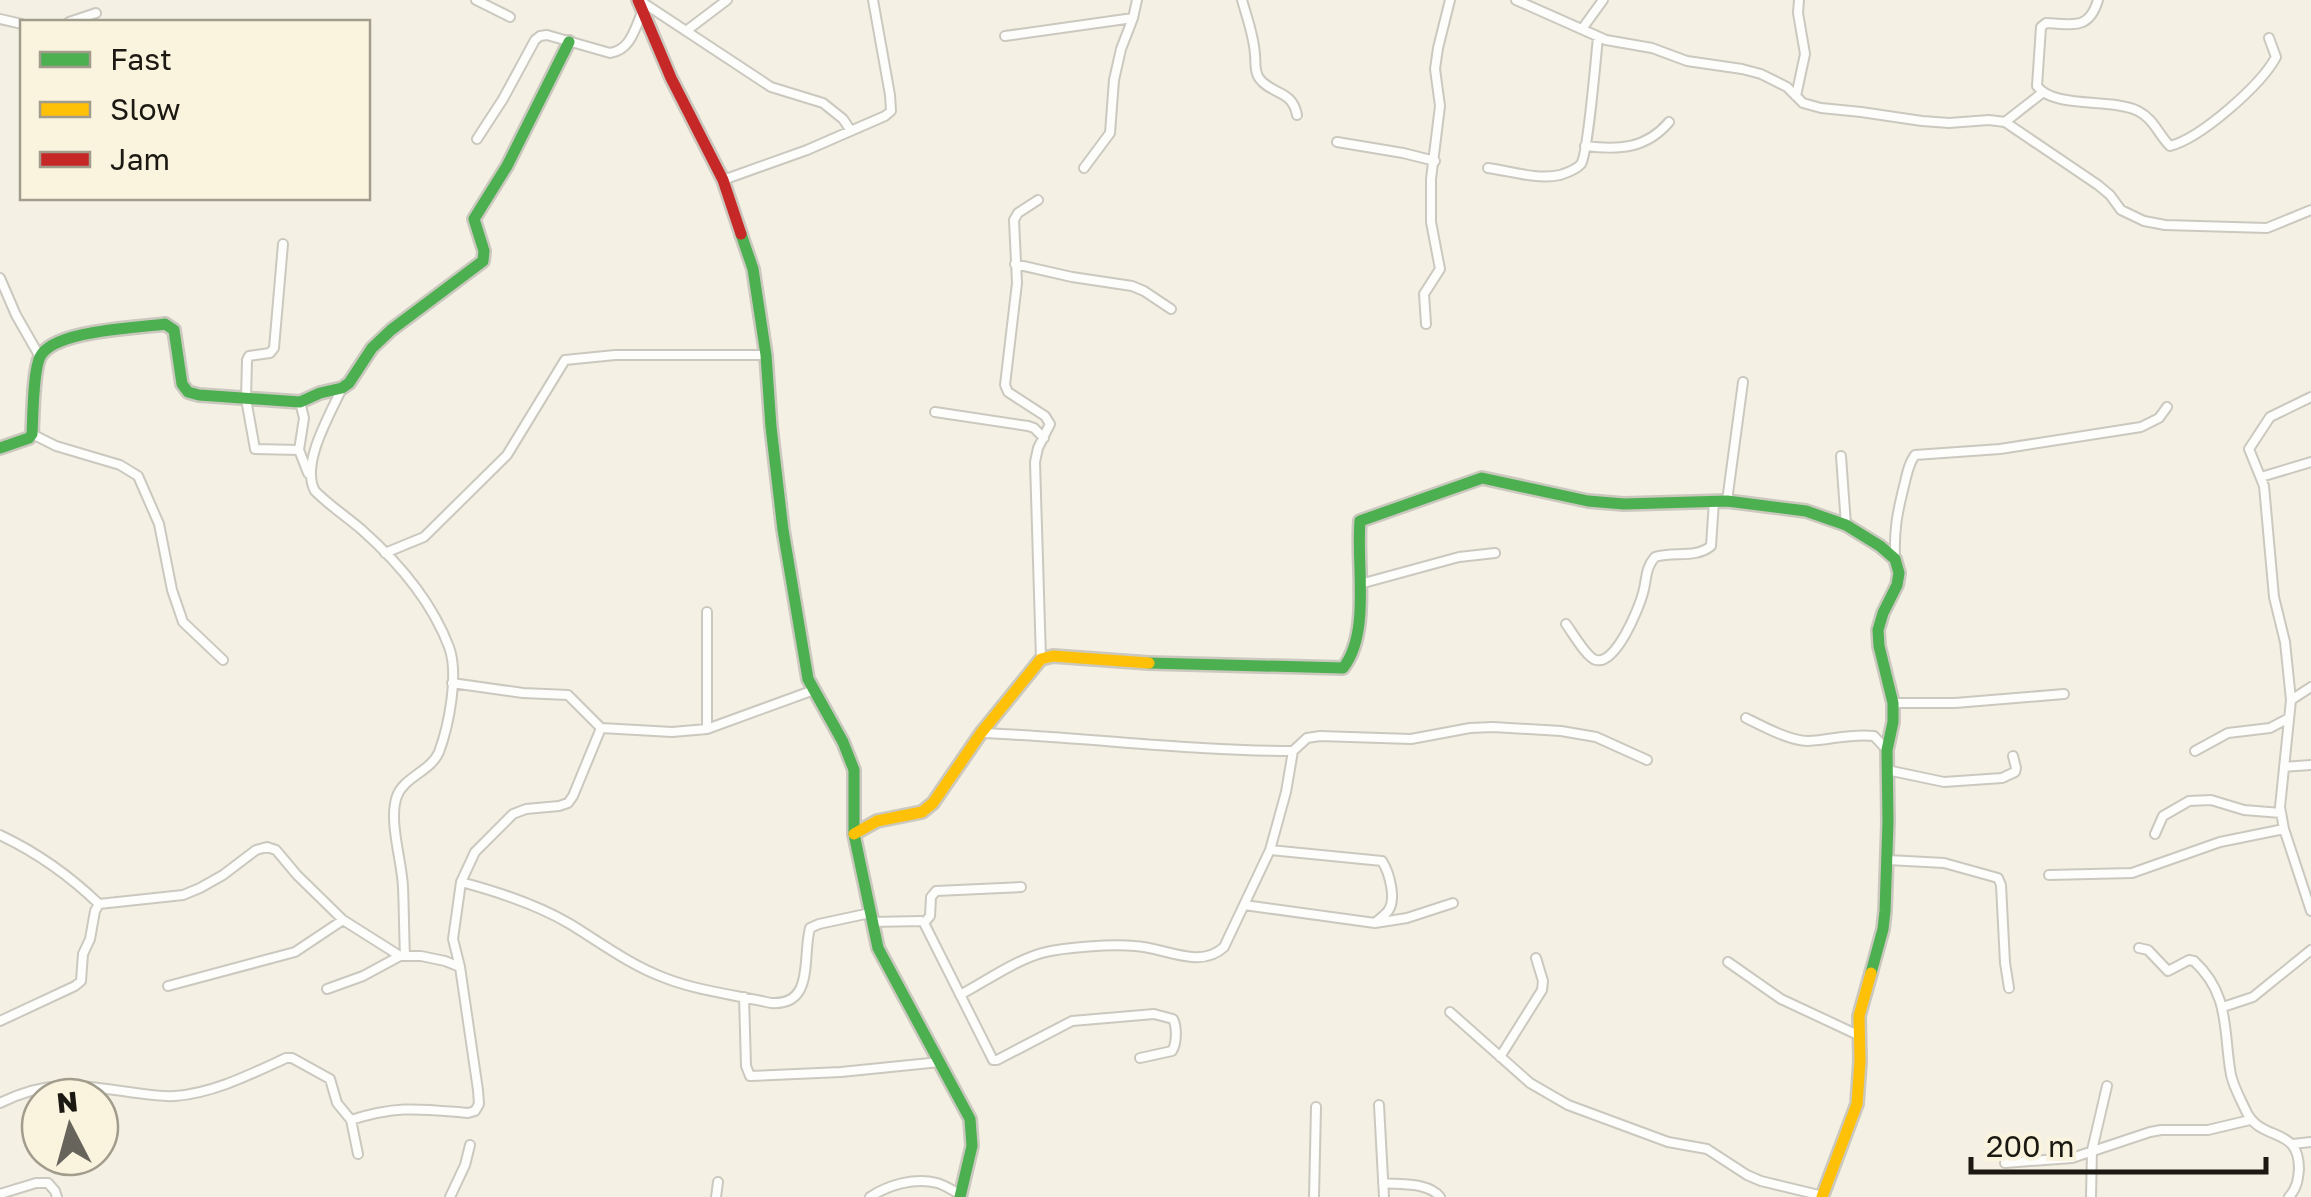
<svg xmlns="http://www.w3.org/2000/svg" width="2311" height="1197" font-family="'Golos Text',sans-serif">
	<style>
		.lines { fill: none; stroke-linecap: round; stroke-linejoin: round }
		.street-casing { stroke: #cbc8bf; stroke-width: 12 }
		.fast-casing { stroke: #cbc8bf; stroke-width: 16 }
		.slow-casing { stroke: #cbc8bf; stroke-width: 16 }
		.jam-casing { stroke: #cbc8bf; stroke-width: 16 }
		.street { stroke: #fdfdfb; stroke-width: 8 }
		.fast { stroke: #4caf50; stroke-width: 11 }
		.slow { stroke: #ffc107; stroke-width: 11 }
		.jam { stroke: #c62828; stroke-width: 11 }
	</style>
	<rect width="100%" height="100%" fill="#f4f0e4"/>
	<g class="lines">
		<!-- street casing -->
		<g class="street-casing">
			<path id="street" d="M476 0 510 17
				M639 0 771 87 823 103 843 119 851 131
				M1242 0C1247 18 1254 36 1255 55 1256 63 1254 71 1259 78 1271 95 1292 89 1297 115
				M1516 0 1606 40 1652 48 1687 61 1742 69 1761 74 1787 87 1803 103 1821 108 1861 112 1922 121 1949 123 1989 120 2005 122 2098 185 2110 195 2121 210 2144 221 2165 225 2267 228 2311 210
				M2098 0C2089 31 2072 24 2046 23L2041 27 2037 86C2053 109 2113 98 2138 111 2154 119 2158 134 2170 146 2201 138 2261 85 2276 57L2269 38
				M0 19 22 24
				M69 22 96 13
				M1582 29 1603 0
				M686 31 727 0
				M1005 36 1133 18
				M1796 96 1805 54 1798 13 1799 0
				M2005 122 2042 93
				M477 139 503 99 535 40 540 36 547 35 610 53C631 50 635 28 643 10
				M1337 142 1403 153 1435 161
				M1585 146C1619 150 1646 149 1669 122
				M1084 168 1110 133 1114 80 1121 49 1133 18 1137 0
				M1488 168C1510 171 1537 180 1560 175 1566 173 1576 170 1581 164 1588 154 1596 56 1598 37
				M723 180 807 150 885 116 891 111 890 95 873 0
				M1038 200 1018 213 1014 220 1017 283 1005 385 1008 392 1045 416 1050 424 1038 448 1035 462 1041 659
				M283 244 274 348 270 353 249 356 247 360 246 399 255 449 299 450
				M1015 264 1072 277 1132 286 1144 291 1171 309
				M0 278 16 315 40 357
				M1426 324 1424 294 1440 269 1431 222V179L1440 106 1435 69 1438 48 1450 0
				M342 388C330 415 300 464 315 491 330 506 347 517 362 530 398 562 432 602 449 647 459 674 449 725 439 752 431 771 404 777 397 796 388 820 402 861 403 887 404 910 404 933 405 956
				M2311 397 2270 417 2249 449 2264 486 2274 597 2285 642 2291 700 2280 807 2284 829 2311 911
				M300 402 304 418 299 450 308 473
				M935 412 1028 426 1034 428 1044 438
				M32 434 56 446 120 465 138 476 159 524 172 590 183 622 223 660
				M1841 456 1846 525
				M2261 477 2311 462
				M1727 501 1743 382
				M385 553 424 537 507 455 565 360 615 355H766
				M1895 559C1894 529 1897 514 1904 486 1907 474 1908 465 1915 455L2000 449 2141 427 2159 418 2167 407
				M1360 584 1459 557 1495 553
				M707 612V729
				M1566 624C1572 632 1587 658 1596 660 1616 665 1639 608 1643 593 1647 579 1645 568 1655 557 1674 551 1695 559 1711 546L1714 501
				M452 683 523 693 568 695 601 728 672 732 707 729 814 690
				M2291 700 2311 687
				M1893 703H1955L2064 694
				M1746 718C1762 726 1790 741 1808 741 1831 740 1851 733 1874 736L1887 750
				M981 733C1085 737 1189 751 1293 751L1307 738 1320 736 1411 739 1470 728 1493 727 1561 731 1596 737 1647 760
				M2195 751 2228 733 2270 728 2287 719
				M2284 767 2311 765
				M1887 770 1944 782 2002 778 2015 772 2016 768 2013 756
				M2155 834 2163 816 2189 801 2211 800 2244 810 2281 813
				M0 835C36 852 70 876 99 904
				M1270 850 1382 861C1389 872 1397 899 1388 911 1384 916 1379 919 1375 923
				M1888 860 1944 863 1998 878 2001 885 2005 963 2009 988
				M2049 875 2132 873 2220 842 2284 829
				M461 882C499 892 536 904 570 924 601 943 630 965 665 978 698 991 736 995 771 1003 815 1006 802 957 810 928L819 924 870 913
				M1244 905 1375 923 1407 918 1453 903
				M872 922 921 921 924 923 993 1060H997L1072 1021 1154 1014 1173 1019C1177 1027 1177 1043 1172 1051L1140 1058
				M924 923 930 916 931 897 936 891 1021 887
				M2139 948 2148 950 2168 971 2189 960 2194 961C2231 995 2223 1032 2231 1075 2234 1088 2241 1100 2246 1111 2261 1143 2299 1125 2299 1169 2298 1180 2297 1188 2289 1197
				M1728 962 1781 999 1858 1035
				M168 986 295 952 343 920
				M327 989 363 976 400 956H421L445 961 460 967
				M960 995C986 981 1014 961 1042 953 1065 947 1112 944 1135 946 1163 947 1200 970 1224 947L1270 850 1286 792 1293 751
				M744 997 746 1066 750 1076 841 1072 940 1062
				M2223 1007 2253 997 2311 950
				M1450 1012 1530 1083 1568 1105 1668 1142 1707 1149 1747 1175 1761 1181 1823 1196
				M0 1021 75 986 81 981 83 954 90 939 95 911 99 904 183 895 200 888 223 875 256 850 267 847 276 850 297 875 343 920 400 956
				M1500 1057 1542 990 1543 981 1536 958
				M0 1103C49 1079 77 1085 129 1092 144 1094 160 1097 175 1096 214 1093 251 1074 286 1058H292L330 1079 337 1103 351 1120 358 1154
				M1379 1105 1384 1197
				M351 1120C398 1105 420 1109 468 1113L475 1111 479 1104 478 1090 460 967 453 939 461 882 475 852 513 814 526 809 559 806 568 803 573 796 601 728
				M2293 1144 2311 1142
				M2005 1163 2072 1158 2150 1132 2161 1130H2208L2250 1120
				M1383 1183C1402 1185 1428 1182 1440 1197
				M0 1194 36 1183H48L55 1191 57 1197
				M450 1197 465 1165 470 1145
				M716 1197 718 1182
				M870 1197C888 1185 915 1177 937 1183 945 1185 953 1191 960 1194
				M1314 1197 1316 1107
				M2091 1197 2092 1150 2107 1086"/>
		</g>
		<!-- fast casing -->
		<g class="fast-casing">
			<path id="fast" d="M741 234 753 269 766 355 771 427 783 530 808 679 843 742 854 770V834L878 948 970 1119 972 1146 960 1197
				M0 448 29 438 32 434C33 417 33 371 40 357 53 330 137 328 165 324L174 330 182 384 188 392 199 395 300 402 320 393 342 388 349 383 372 348 391 330 483 261 484 251 474 219 507 166 569 42
				M1149 663 1343 668C1371 633 1356 564 1360 521L1482 478 1588 501 1624 504 1727 501 1806 511 1846 525 1880 546 1895 559 1899 573 1897 585 1883 613 1878 630 1879 646 1893 703V722L1887 750 1888 822 1885 911 1883 929 1871 973"/>
		</g>
		<!-- slow casing -->
		<g class="slow-casing">
			<path id="slow" d="M854 834 877 821 922 812 933 803 981 733 1041 659 1053 656 1149 663
				M1822 1197 1857 1104 1860 1061 1859 1016 1871 973"/>
		</g>
		<!-- jam casing -->
		<g class="jam-casing">
			<path id="jam" d="M638 0 671 78 723 180 741 234"/>
		</g>
		<!-- street -->
		<use href="#street" class="street"/>
		<!-- fast -->
		<use href="#fast" class="fast"/>
		<!-- slow -->
		<use href="#slow" class="slow"/>
		<!-- jam -->
		<use href="#jam" class="jam"/>
	</g>
	<!-- legend -->
	<rect x="20" y="20" width="350" height="180" fill="#faf4de" stroke="#a19c8c" stroke-width="2.5"/>
	<rect x="40" y="52" width="50" height="15" fill="#4caf50" stroke="#a19c8c" stroke-width="2.5"/>
	<text x="110" y="70" font-size="30" fill="#1b1912">Fast</text>
	<rect x="40" y="102" width="50" height="15" fill="#ffc107" stroke="#a19c8c" stroke-width="2.5"/>
	<text x="110" y="120" font-size="30" fill="#1b1912">Slow</text>
	<rect x="40" y="152" width="50" height="15" fill="#c62828" stroke="#a19c8c" stroke-width="2.5"/>
	<text x="110" y="170" font-size="30" fill="#1b1912">Jam</text>
	<!-- north arrow -->
	<g transform="translate(70 1127) rotate(354)"><circle r="48" fill="#faf4de" stroke="#a19c8c" stroke-width="2.5"/>
	<path d="M0-8L18 38L0 25L-18 38Z" fill="#67645c"/>
	<text y="-15" font-size="28" font-weight="bold" text-anchor="middle" fill="#1b1912">N</text>
	</g>
	<!-- scale -->
	<path d="M1971 1157v15h295v-15" fill="none" stroke="#1b1912" stroke-width="5"/>
	<text x="1986" y="1157" font-size="30" fill="#1b1912" stroke="#faf4de" stroke-width="8" paint-order="stroke">200 m</text>
</svg>
